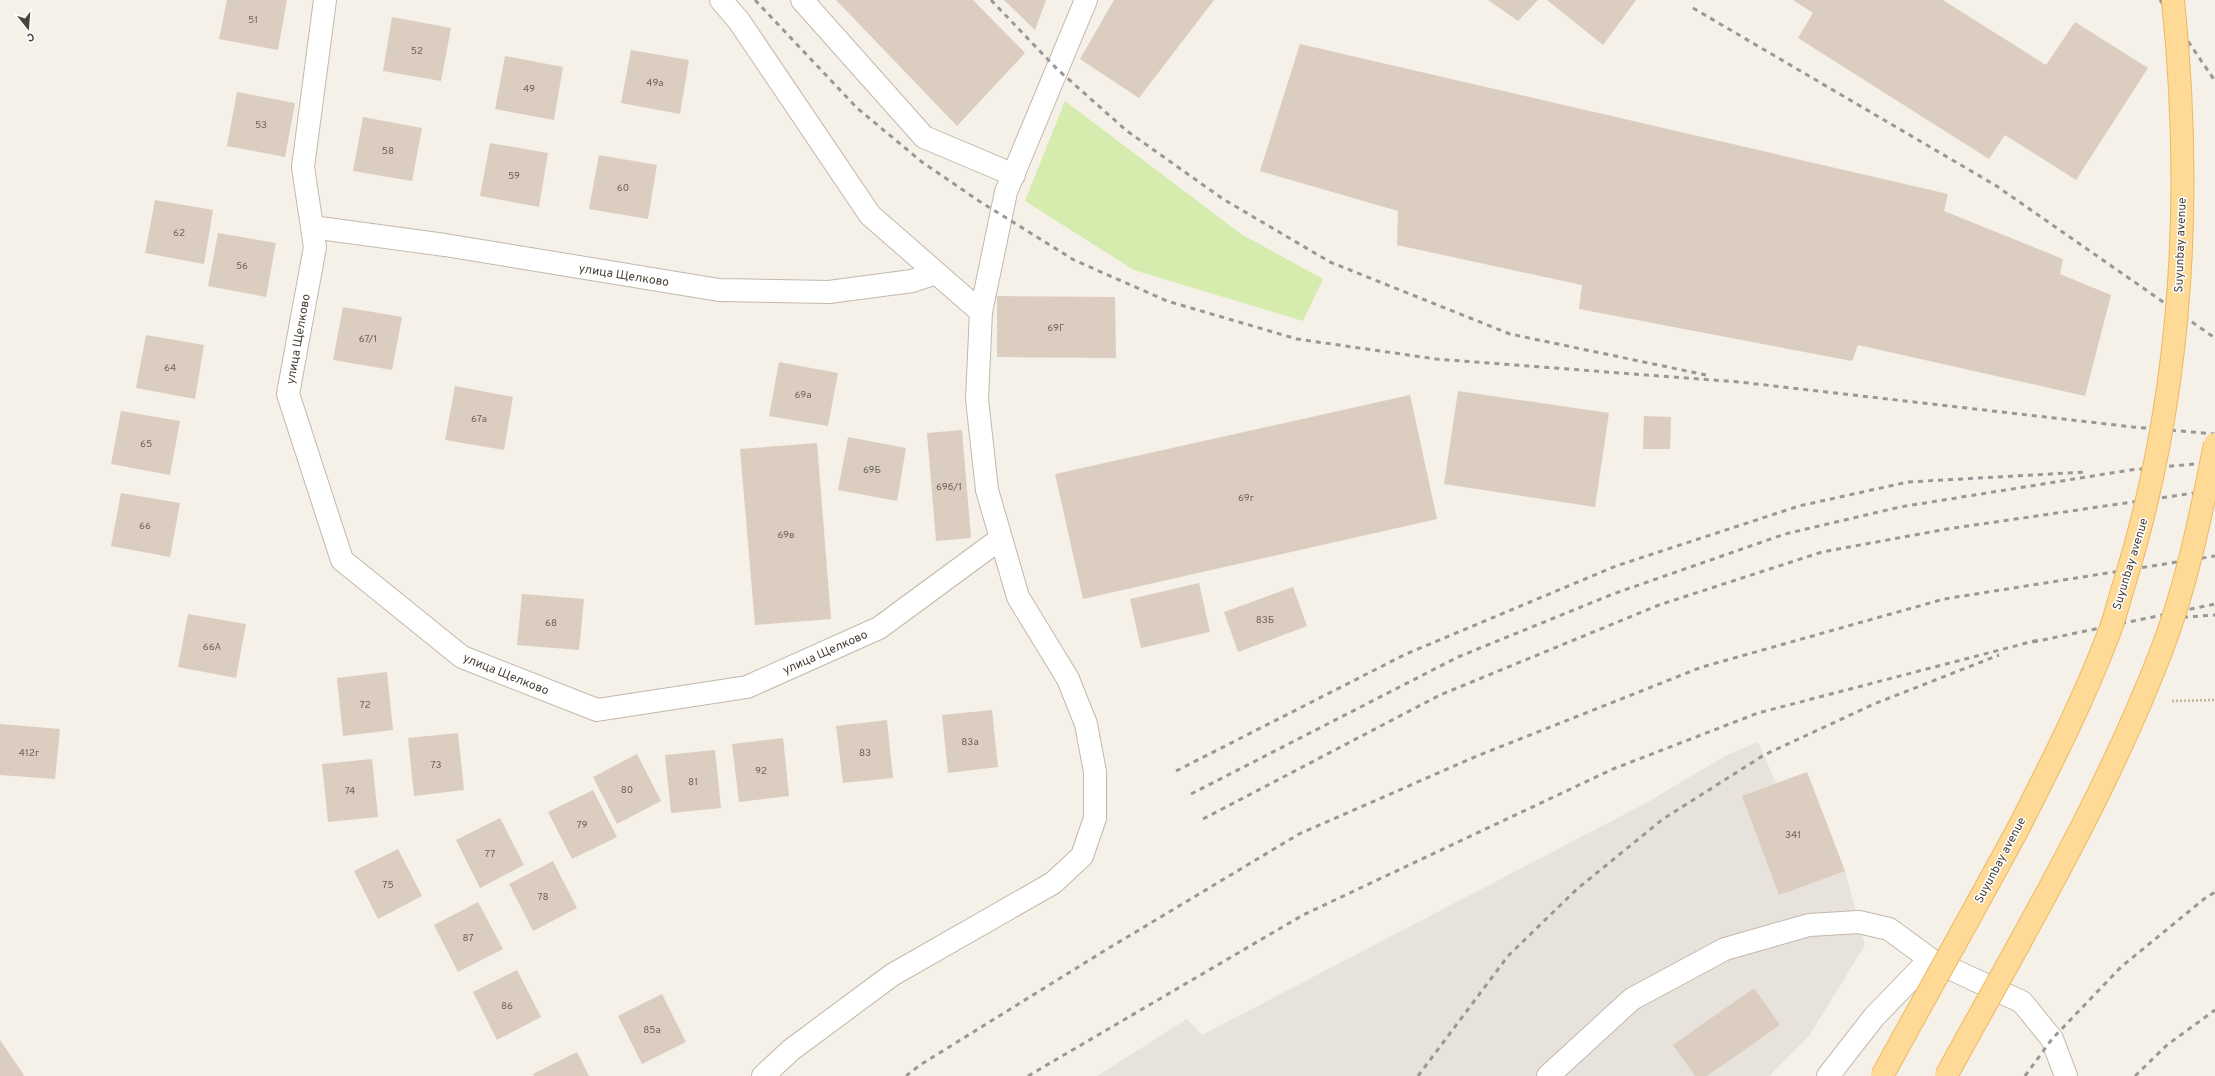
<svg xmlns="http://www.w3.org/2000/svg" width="2215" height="1076" font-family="Overpass,sans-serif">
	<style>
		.industrial { fill: #e8e2dd }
		.green { fill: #d5ecae }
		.building { fill: #dbcec0 }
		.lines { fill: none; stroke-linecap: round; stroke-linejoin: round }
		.minor-casing { stroke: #c2b8aa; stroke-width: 24 }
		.path { stroke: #c5b39a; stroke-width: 2.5; stroke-dasharray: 2 2; stroke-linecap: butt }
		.minor { stroke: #fff; stroke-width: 22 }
		.rail { stroke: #989898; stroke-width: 3; stroke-dasharray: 5 5; stroke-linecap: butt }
		.major-bridge-casing { stroke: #edb85e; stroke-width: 24; stroke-linecap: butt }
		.major-bridge { stroke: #ffda97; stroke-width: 22 }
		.labels { text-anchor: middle; stroke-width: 3; stroke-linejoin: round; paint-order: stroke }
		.number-label { font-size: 10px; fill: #6e6458 }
		.street-label { font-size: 12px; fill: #494036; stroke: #fff }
	</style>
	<rect width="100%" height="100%" fill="#f5f0e8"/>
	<!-- industrial -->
	<path class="industrial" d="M1758 742 1776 783 1807 772 1845 871 1865 945 1809 1036 1769 1076H1097L1187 1019 1202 1035 1646 803 1725 756Z"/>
	<!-- green -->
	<path class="green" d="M1065 101 1241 234 1323 279 1303 321 1134 270 1025 201Z"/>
	<!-- building -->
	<path class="building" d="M227 0H287L278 50 219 39Z
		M836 0H973L1025 53 957 126Z
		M1004 0H1046L1035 30Z
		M1114 0H1214L1139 98 1080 59Z
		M1488 0H1538L1518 21Z
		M1547 0H1636L1603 45Z
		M1793 0H1943L2046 65 2075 22 2148 68 2076 180 2005 135 1989 159 1798 38 1813 13Z
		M392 17 451 28 441 81 383 71Z
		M1300 44 1948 194 1944 211 2063 259 2060 274 2111 295 2085 396 1858 345 1852 361 1579 309 1582 285 1397 245 1398 211 1260 171Z
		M631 50 689 60 680 114 621 103Z
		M505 56 563 67 554 120 495 109Z
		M237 92 295 103 285 157 227 146Z
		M363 117 422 128 412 181 353 171Z
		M490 143 548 153 539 207 480 196Z
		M599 155 657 165 648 219 589 209Z
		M155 200 213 210 204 264 145 253Z
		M218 233 276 243 266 297 208 286Z
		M997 296 1115 297 1116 358 997 357Z
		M343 307 402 317 392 370 333 360Z
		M146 335 204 345 195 399 136 388Z
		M779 362 838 373 828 426 769 416Z
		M455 386 513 397 504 450 445 440Z
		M1458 391 1609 413 1595 507 1444 484Z
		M1410 395 1437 519 1083 599 1055 474Z
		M121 411 180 421 170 475 111 464Z
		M1644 416 1671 417 1670 449H1643Z
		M962 430 971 538 936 541 927 433Z
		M848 437 906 448 897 501 838 490Z
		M817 443 831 619 755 625 740 449Z
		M121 493 180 503 170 557 111 546Z
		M1199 583 1210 632 1141 648 1130 599Z
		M1293 587 1307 626 1238 652 1224 612Z
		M522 594 584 599 579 650 517 645Z
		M188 614 246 624 236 678 178 667Z
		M387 672 393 730 343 736 337 678Z
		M992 710 998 767 948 773 942 715Z
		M887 720 893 778 843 783 836 726Z
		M0 724 60 729 55 779 0 775Z
		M458 733 464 790 414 796 408 738Z
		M783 738 789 796 739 802 732 744Z
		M715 750 721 808 671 813 665 755Z
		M637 754 661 801 617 824 593 777Z
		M372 759 378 817 328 822 322 764Z
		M1807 772 1845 871 1779 895 1742 796Z
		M593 790 617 837 572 859 548 812Z
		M500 818 524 865 480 888 456 840Z
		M398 849 422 896 378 919 354 871Z
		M553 861 577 908 533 931 509 884Z
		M478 902 503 949 458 972 434 925Z
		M517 970 541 1017 497 1040 473 992Z
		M1754 988 1780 1025 1707 1076H1695L1673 1045Z
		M662 994 686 1042 642 1064 618 1016Z
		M0 1040 24 1075 23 1076H0Z
		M577 1052 589 1076H534L533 1074Z"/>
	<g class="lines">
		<!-- minor casing -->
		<g class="minor-casing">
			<path id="minor" d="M325 0 303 167 315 247 288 394 342 560 462 657 597 710 747 687 879 628 1000 539
				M721 0 739 21 870 215 981 312
				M802 0 924 137 1014 175
				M312 227 445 245 719 290 829 292 912 281 936 273
				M763 1076 791 1050 892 975 1053 883 1082 856 1095 818V772L1086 724 1068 679 1018 597 987 490 977 399 981 312 1006 192 1086 0
				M1548 1076 1632 999 1725 949 1809 925 1859 922 1889 929 1930 959
				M1828 1076 1874 1017 1930 959 2022 1002 2052 1039 2066 1076"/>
		</g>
		<!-- path -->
		<path class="path" d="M2172 701 2215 700"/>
		<!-- minor -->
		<use href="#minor" class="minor"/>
		<!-- rail -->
		<path class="rail" d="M755 0 857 108 922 162 979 201 1074 260 1167 301 1297 339 1436 359 1739 382 2133 427 2215 434
			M991 0 1057 69 1127 131 1223 199 1330 262 1510 334 1706 375
			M2160 0 2215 81
			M1693 8 1995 185 2215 338
			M2173 618 2215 615
			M2033 642 2215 604
			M1176 771 1406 654 1616 566 1799 506 1908 482 2086 472
			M1191 794 1458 657 1613 594 1785 534 1900 507 2130 470 2215 462
			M1203 819 1440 695 1659 605 1822 552 1947 529 2215 490
			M906 1076 920 1065 1104 951 1299 834 1477 756 1702 667 1944 599 2215 556
			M1028 1076 1303 915 1613 769 1758 713 2038 640
			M1418 1076 1508 956 1577 889 1663 819 1764 755 1874 704 1999 655
			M2025 1076 2052 1039 2121 967 2204 899 2215 892
			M2135 1076 2167 1045 2215 1010"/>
		<!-- major-bridge casing -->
		<g class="major-bridge-casing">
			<path id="major-bridge" d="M1882 1076C1928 992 1975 909 2020 825 2052 762 2084 699 2109 633 2116 615 2120 596 2126 578 2183 391 2193 194 2173 0
				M1946 1076C2022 937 2104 800 2161 652 2187 585 2201 514 2215 444"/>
		</g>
		<!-- major-bridge -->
		<use href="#major-bridge" class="major-bridge"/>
	</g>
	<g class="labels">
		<!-- number labels -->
		<g class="number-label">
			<text x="253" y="23">51</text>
			<text x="417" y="54">52</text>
			<text x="655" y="86">49а</text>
			<text x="529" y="92">49</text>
			<text x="261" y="128">53</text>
			<text x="388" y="154">58</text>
			<text x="514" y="179">59</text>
			<text x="623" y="191">60</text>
			<text x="179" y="236">62</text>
			<text x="242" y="269">56</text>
			<text x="1056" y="331">69Г</text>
			<text x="368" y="342">67/1</text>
			<text x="170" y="371">64</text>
			<text x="803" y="398">69а</text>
			<text x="479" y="422">67а</text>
			<text x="146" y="447">65</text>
			<text x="872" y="473">69Б</text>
			<text x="949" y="490">69б/1</text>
			<text x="1246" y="501">69г</text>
			<text x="145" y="529">66</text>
			<text x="786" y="538">69в</text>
			<text x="1265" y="623">83Б</text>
			<text x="551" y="626">68</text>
			<text x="212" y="650">66А</text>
			<text x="365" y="708">72</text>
			<text x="970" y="745">83а</text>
			<text x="29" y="756">412г</text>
			<text x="865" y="756">83</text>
			<text x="436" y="768">73</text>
			<text x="761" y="774">92</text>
			<text x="693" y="785">81</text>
			<text x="627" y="793">80</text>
			<text x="350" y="794">74</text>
			<text x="582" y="828">79</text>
			<text x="1793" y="838">341</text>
			<text x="490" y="857">77</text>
			<text x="388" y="888">75</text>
			<text x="543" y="900">78</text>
			<text x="468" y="941">87</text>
			<text x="507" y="1009">86</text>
			<text x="652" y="1033">85а</text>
		</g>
		<!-- street labels -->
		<g class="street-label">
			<text transform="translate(2180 245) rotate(-88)" y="4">Suyunbay avenue</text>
			<text transform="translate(624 275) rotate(9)" y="4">улица Щелково</text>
			<text transform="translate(298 339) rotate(-80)" y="4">улица Щелково</text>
			<text transform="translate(2130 564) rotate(-73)" y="4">Suyunbay avenue</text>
			<text transform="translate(825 652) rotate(-24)" y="4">улица Щелково</text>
			<text transform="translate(506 674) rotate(22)" y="4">улица Щелково</text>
			<text transform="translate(2000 860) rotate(-62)" y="4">Suyunbay avenue</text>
		</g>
	</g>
	<!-- north arrow -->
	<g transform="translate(28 28) rotate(163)" stroke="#ffffff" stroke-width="3" paint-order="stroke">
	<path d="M0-3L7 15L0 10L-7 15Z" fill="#494036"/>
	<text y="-6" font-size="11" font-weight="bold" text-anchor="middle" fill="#494036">С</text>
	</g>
</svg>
